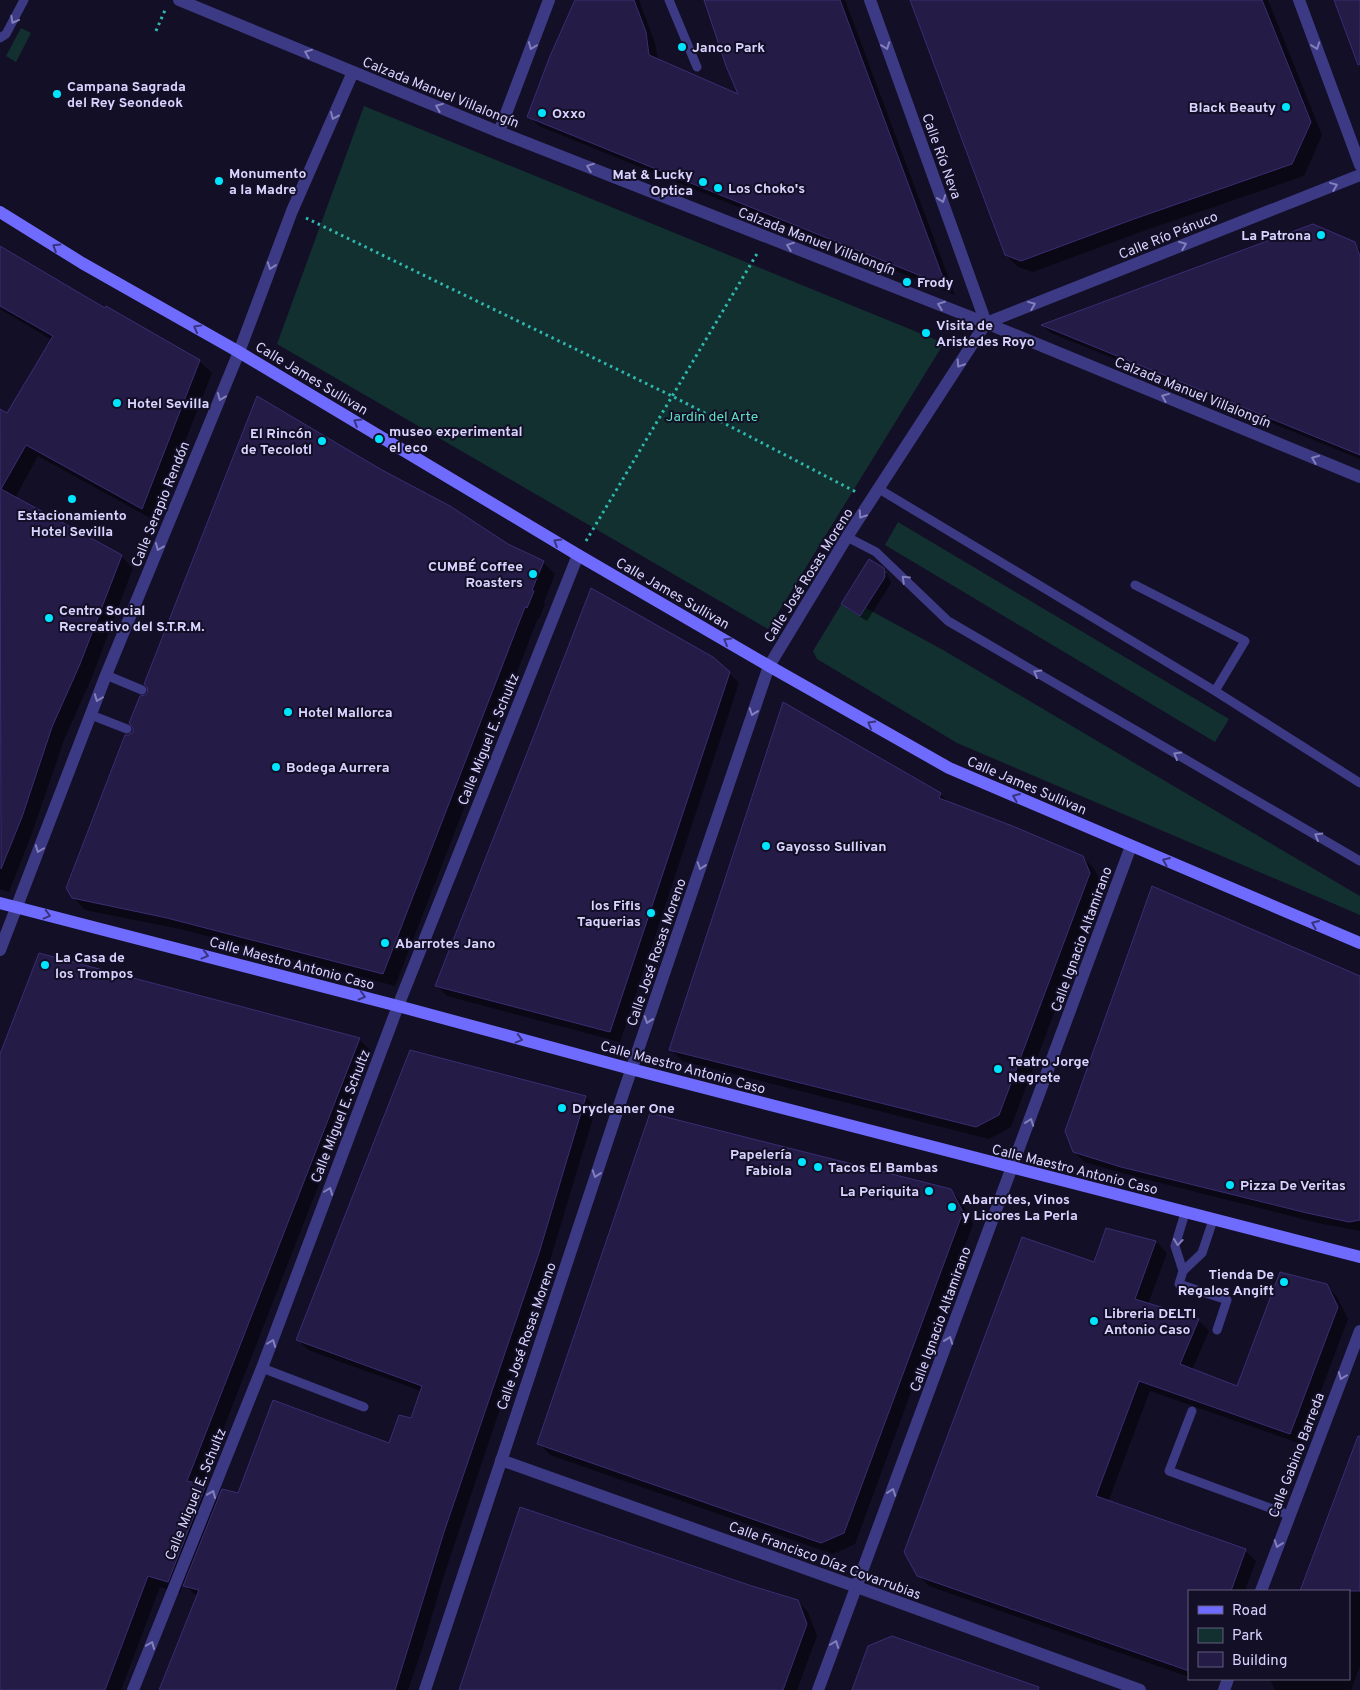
<svg xmlns="http://www.w3.org/2000/svg" width="1360" height="1690" font-family="Overpass,sans-serif">
	<style>
		.green { fill: #12302f }
		.shadow { fill: #0007 }
		.building { fill: #241b47; stroke: #3b2d73 }
		.lines { fill: none; stroke-linecap: round; stroke-linejoin: round }
		.path { stroke: #2fb8b0; stroke-width: 3; stroke-dasharray: 2.5 4; stroke-linecap: butt }
		.service { stroke: #3d3a85; stroke-width: 9 }
		.minor { stroke: #3d3a85; stroke-width: 12 }
		.tertiary { stroke: #3d3a85; stroke-width: 12 }
		.secondary { stroke: #6f6bff; stroke-width: 12 }
		.oneway { stroke: #837fbc }
		.oneway2 { stroke: #38347d }
		.poi-dot { fill: #00e5ff; stroke: #130f26; stroke-width: 2 }
		.labels { text-anchor: middle; stroke-width: 4; stroke-linejoin: round; paint-order: stroke }
		.poi-label { font-size: 14px; font-weight: bold; fill: #d9d4ff; stroke: #130f26; text-anchor: start }
		.street-label { font-size: 14px; fill: #d9d4ff; stroke: #130f26 }
		.park-label { font-size: 14px; fill: #5fe0c0; stroke: #130f26 }
	</style>
	<rect width="100%" height="100%" fill="#130f26"/>
	<!-- green -->
	<path class="green" d="M21 28 31 33 16 62 6 56Z
		M364 106 944 343 768 629 277 344Z
		M898 522 1229 719 1215 742 885 545Z
		M868 560 887 572 866 608 943 650 1360 896V915L957 743 817 659 813 651Z"/>
	<!-- shadow -->
	<path class="shadow" d="M576 0H639L655 43 658 60 740 96 705 0H845L955 295 539 126 529 116Z
		M911 0H1268L1322 135 1304 176 1146 230 1033 272 1018 267 1006 255Z
		M1354 244 1360 250V459L1051 333 1043 326Z
		M0 247 105 309 199 361 212 373 154 520 38 456 15 498 121 556 133 568 92 677 64 740 32 833 9 892 0 889V410L8 415 52 340 0 309Z
		M507 545 543 562 555 574 544 602 545 604 539 619 538 618 395 986 180 929 85 910 73 897 129 736Z
		M881 567 887 574 891 583 867 621 849 610 843 604Z
		M729 673 739 683 620 1042 447 996 437 986Z
		M940 794 950 803 1083 857 1095 870 1102 886 1011 1127 989 1139 682 1061 671 1049Z
		M1360 977V1231L1318 1223 1133 1176 1084 1162 1074 1151Z
		M359 1039 371 1051 201 1486 206 1487 219 1500 390 1445 412 1420 421 1391 308 1350 298 1340 586 1097 596 1108 549 1264 445 1572 423 1646 408 1690H161L198 1597 183 1584 180 1593 160 1587 121 1690H0V1055Z
		M950 1190 962 1202 973 1224 855 1544 833 1554 550 1455 539 1444Z
		M1107 1230 1156 1242 1167 1253 1148 1304 1198 1320 1209 1331 1192 1370 1238 1387 1326 1285 1337 1297 1348 1319 1301 1444 1150 1391 1108 1502 1245 1551 1256 1561 1245 1591H1189V1677L929 1586 918 1575 1095 1264Z
		M1360 1438V1666L1351 1690H1275L1270 1679H1349V1591H1302Z
		M797 1601 808 1612 817 1636 797 1690H461Z"/>
	<!-- building -->
	<path class="building" d="M575 0H634L646 32 649 55 738 94 726 66 704 0H840L946 286 527 117 550 56Z
		M910 0H1262L1311 122 1292 164 1134 219 1021 261 1005 255Z
		M1334 0H1360V64L1358 65Z
		M1313 224 1355 242 1360 256V455L1041 325Z
		M0 246 105 308 106 306 200 360 142 509 26 445 1 489 122 555 80 664 52 727 22 817 1 869 0 409 7 413 53 336 0 306Z
		M257 396 382 470 450 506 508 544 544 561 532 590 534 591 527 608 525 607 383 974 167 918 72 898 66 888 125 735H128L133 732V728L129 723 140 696 145 695 148 692 147 687 144 684Z
		M869 559 884 568 885 577 860 616 841 604Z
		M591 588 713 657 730 672 610 1032 435 986 531 743Z
		M783 702 941 793 939 798 1015 827 1083 856 1090 873 999 1115 976 1127 669 1050Z
		M1152 886 1360 976V1220L1349 1222 1307 1213 1121 1167 1073 1152 1065 1131Z
		M39 953 360 1038 187 1481 206 1485 168 1582 148 1576 105 1690H0V1054Z
		M410 1050 586 1096 539 1253 444 1532 395 1690H159L199 1590 183 1586 222 1489 238 1493 273 1400 389 1443 399 1415 411 1418 422 1386 296 1340Z
		M650 1113 951 1189 963 1212 844 1533 821 1543 537 1444Z
		M1106 1228 1156 1241 1135 1299 1199 1319 1180 1364 1237 1386 1280 1272 1327 1284 1338 1307 1290 1434 1139 1381 1096 1496 1246 1549 1231 1591H1189V1671L917 1576 904 1552 1022 1237 1094 1262Z
		M1358 1436H1360V1591H1300Z
		M520 1507 752 1586 798 1600 807 1624 783 1690H459Z
		M892 1636 1039 1687 1038 1690H852L868 1646Z"/>
	<g class="lines">
		<!-- path -->
		<path class="path" d="M156 31 165 10
			M306 218 672 396 858 493
			M586 541 758 252"/>
		<!-- service -->
		<path class="service" d="M669 0 697 67
			M0 38 6 34 24 0
			M879 489 1215 691 1245 641 1135 585
			M847 537 876 552 948 621 1360 861
			M106 675 142 690
			M1215 691 1360 783
			M91 715 127 729
			M1213 1220 1202 1253 1183 1271 1179 1284 1227 1300 1217 1330
			M1183 1271 1175 1246 1185 1213
			M262 1368 364 1407
			M1192 1411 1169 1471 1289 1515"/>
		<!-- minor -->
		<path class="minor" d="M870 0 986 323
			M1299 0 1360 165
			M499 132 549 0
			M986 323 1360 175
			M0 950 106 675 239 352 292 211 353 72
			M501 1460 857 1587 1140 1690
			M1261 1591 1360 1331
			M133 1690 262 1368 398 1006 578 555
			M425 1690 623 1094 769 666 847 537 986 323
			M818 1690 1131 846
			M1224 1690 1228 1679"/>
		<!-- tertiary -->
		<path class="tertiary" d="M179 0 499 132 986 323 1360 477"/>
		<!-- secondary -->
		<path class="secondary" d="M0 212 82 263 239 352 578 555 769 666 949 768 1360 943
			M0 903 398 1006 631 1069 1360 1257"/>
	</g>
	<!-- one-way arrows -->
	<defs><path id="oneway-chevron" d="M-2-3.5L2.5 0L-2 3.5" fill="none" stroke-width="1.6" stroke-linecap="round" stroke-linejoin="round" transform="scale(1.25)"/></defs>
	<g class="oneway">
		<use href="#oneway-chevron" transform="translate(14 20) rotate(118)"/>
		<use href="#oneway-chevron" transform="translate(532 46) rotate(111)"/>
		<use href="#oneway-chevron" transform="translate(886 46) rotate(70)"/>
		<use href="#oneway-chevron" transform="translate(1316 46) rotate(70)"/>
		<use href="#oneway-chevron" transform="translate(308 53) rotate(-158)"/>
		<use href="#oneway-chevron" transform="translate(439 107) rotate(-158)"/>
		<use href="#oneway-chevron" transform="translate(334 116) rotate(114)"/>
		<use href="#oneway-chevron" transform="translate(590 167) rotate(-159)"/>
		<use href="#oneway-chevron" transform="translate(1334 186) rotate(-22)"/>
		<use href="#oneway-chevron" transform="translate(942 199) rotate(70)"/>
		<use href="#oneway-chevron" transform="translate(1183 245) rotate(-22)"/>
		<use href="#oneway-chevron" transform="translate(790 246) rotate(-159)"/>
		<use href="#oneway-chevron" transform="translate(271 266) rotate(110)"/>
		<use href="#oneway-chevron" transform="translate(941 305) rotate(-159)"/>
		<use href="#oneway-chevron" transform="translate(1032 305) rotate(-22)"/>
		<use href="#oneway-chevron" transform="translate(960 364) rotate(123)"/>
		<use href="#oneway-chevron" transform="translate(221 397) rotate(112)"/>
		<use href="#oneway-chevron" transform="translate(1165 397) rotate(-158)"/>
		<use href="#oneway-chevron" transform="translate(1315 459) rotate(-158)"/>
		<use href="#oneway-chevron" transform="translate(862 515) rotate(123)"/>
		<use href="#oneway-chevron" transform="translate(159 547) rotate(112)"/>
		<use href="#oneway-chevron" transform="translate(905 579) rotate(-136)"/>
		<use href="#oneway-chevron" transform="translate(1037 673) rotate(-150)"/>
		<use href="#oneway-chevron" transform="translate(98 698) rotate(111)"/>
		<use href="#oneway-chevron" transform="translate(753 712) rotate(109)"/>
		<use href="#oneway-chevron" transform="translate(1177 755) rotate(-150)"/>
		<use href="#oneway-chevron" transform="translate(1318 836) rotate(-150)"/>
		<use href="#oneway-chevron" transform="translate(39 849) rotate(111)"/>
		<use href="#oneway-chevron" transform="translate(701 866) rotate(109)"/>
		<use href="#oneway-chevron" transform="translate(648 1020) rotate(109)"/>
		<use href="#oneway-chevron" transform="translate(1030 1122) rotate(-70)"/>
		<use href="#oneway-chevron" transform="translate(596 1174) rotate(109)"/>
		<use href="#oneway-chevron" transform="translate(329 1191) rotate(-69)"/>
		<use href="#oneway-chevron" transform="translate(1178 1242) rotate(97)"/>
		<use href="#oneway-chevron" transform="translate(949 1340) rotate(-70)"/>
		<use href="#oneway-chevron" transform="translate(272 1343) rotate(-69)"/>
		<use href="#oneway-chevron" transform="translate(1342 1376) rotate(111)"/>
		<use href="#oneway-chevron" transform="translate(892 1492) rotate(-70)"/>
		<use href="#oneway-chevron" transform="translate(212 1494) rotate(-68)"/>
		<use href="#oneway-chevron" transform="translate(1278 1544) rotate(110)"/>
		<use href="#oneway-chevron" transform="translate(835 1644) rotate(-69)"/>
		<use href="#oneway-chevron" transform="translate(151 1645) rotate(-68)"/>
	</g>
	<g class="oneway2">
		<use href="#oneway-chevron" transform="translate(56 247) rotate(-148)"/>
		<use href="#oneway-chevron" transform="translate(197 328) rotate(-151)"/>
		<use href="#oneway-chevron" transform="translate(357 422) rotate(-149)"/>
		<use href="#oneway-chevron" transform="translate(557 542) rotate(-149)"/>
		<use href="#oneway-chevron" transform="translate(727 641) rotate(-150)"/>
		<use href="#oneway-chevron" transform="translate(871 724) rotate(-150)"/>
		<use href="#oneway-chevron" transform="translate(1016 797) rotate(-157)"/>
		<use href="#oneway-chevron" transform="translate(1166 861) rotate(-157)"/>
		<use href="#oneway-chevron" transform="translate(47 915) rotate(15)"/>
		<use href="#oneway-chevron" transform="translate(1315 924) rotate(-157)"/>
		<use href="#oneway-chevron" transform="translate(205 955) rotate(15)"/>
		<use href="#oneway-chevron" transform="translate(362 996) rotate(15)"/>
		<use href="#oneway-chevron" transform="translate(519 1039) rotate(15)"/>
	</g>
	<!-- markers -->
	<g class="poi-dot">
		<circle cx="682" cy="47" r="5"/>
		<circle cx="57" cy="94" r="5"/>
		<circle cx="1286" cy="107" r="5"/>
		<circle cx="542" cy="113" r="5"/>
		<circle cx="219" cy="181" r="5"/>
		<circle cx="703" cy="182" r="5"/>
		<circle cx="718" cy="188" r="5"/>
		<circle cx="1321" cy="235" r="5"/>
		<circle cx="907" cy="282" r="5"/>
		<circle cx="926" cy="333" r="5"/>
		<circle cx="117" cy="403" r="5"/>
		<circle cx="379" cy="439" r="5"/>
		<circle cx="322" cy="441" r="5"/>
		<circle cx="72" cy="499" r="5"/>
		<circle cx="533" cy="574" r="5"/>
		<circle cx="49" cy="618" r="5"/>
		<circle cx="288" cy="712" r="5"/>
		<circle cx="276" cy="767" r="5"/>
		<circle cx="766" cy="846" r="5"/>
		<circle cx="651" cy="913" r="5"/>
		<circle cx="385" cy="943" r="5"/>
		<circle cx="45" cy="965" r="5"/>
		<circle cx="998" cy="1069" r="5"/>
		<circle cx="562" cy="1108" r="5"/>
		<circle cx="802" cy="1162" r="5"/>
		<circle cx="818" cy="1167" r="5"/>
		<circle cx="1230" cy="1185" r="5"/>
		<circle cx="929" cy="1191" r="5"/>
		<circle cx="952" cy="1207" r="5"/>
		<circle cx="1284" cy="1282" r="5"/>
		<circle cx="1094" cy="1321" r="5"/>
	</g>
	<g class="labels">
		<!-- poi labels -->
		<g class="poi-label">
			<text x="692" y="52">Janco Park</text>
			<text x="67" y="91">Campana Sagrada<tspan x="67" dy="16">del Rey Seondeok</tspan></text>
			<text x="1276" y="112" text-anchor="end">Black Beauty</text>
			<text x="552" y="118">Oxxo</text>
			<text x="229" y="178">Monumento<tspan x="229" dy="16">a la Madre</tspan></text>
			<text x="693" y="179" text-anchor="end">Mat &amp; Lucky<tspan x="693" dy="16">Optica</tspan></text>
			<text x="728" y="193">Los Choko's</text>
			<text x="1311" y="240" text-anchor="end">La Patrona</text>
			<text x="917" y="287">Frody</text>
			<text x="936" y="330">Visita de<tspan x="936" dy="16">Aristedes Royo</tspan></text>
			<text x="127" y="408">Hotel Sevilla</text>
			<text x="389" y="436">museo experimental<tspan x="389" dy="16">el eco</tspan></text>
			<text x="312" y="438" text-anchor="end">El Rincón<tspan x="312" dy="16">de Tecolotl</tspan></text>
			<text x="72" y="520" text-anchor="middle">Estacionamiento<tspan x="72" dy="16">Hotel Sevilla</tspan></text>
			<text x="523" y="571" text-anchor="end">CUMBÉ Coffee<tspan x="523" dy="16">Roasters</tspan></text>
			<text x="59" y="615">Centro Social<tspan x="59" dy="16">Recreativo del S.T.R.M.</tspan></text>
			<text x="298" y="717">Hotel Mallorca</text>
			<text x="286" y="772">Bodega Aurrera</text>
			<text x="776" y="851">Gayosso Sullivan</text>
			<text x="641" y="910" text-anchor="end">los Fifis<tspan x="641" dy="16">Taquerias</tspan></text>
			<text x="395" y="948">Abarrotes Jano</text>
			<text x="55" y="962">La Casa de<tspan x="55" dy="16">los Trompos</tspan></text>
			<text x="1008" y="1066">Teatro Jorge<tspan x="1008" dy="16">Negrete</tspan></text>
			<text x="572" y="1113">Drycleaner One</text>
			<text x="792" y="1159" text-anchor="end">Papelería<tspan x="792" dy="16">Fabiola</tspan></text>
			<text x="828" y="1172">Tacos El Bambas</text>
			<text x="1240" y="1190">Pizza De Veritas</text>
			<text x="919" y="1196" text-anchor="end">La Periquita</text>
			<text x="962" y="1204">Abarrotes, Vinos<tspan x="962" dy="16">y Licores La Perla</tspan></text>
			<text x="1274" y="1279" text-anchor="end">Tienda De<tspan x="1274" dy="16">Regalos Angift</tspan></text>
			<text x="1104" y="1318">Libreria DELTI<tspan x="1104" dy="16">Antonio Caso</tspan></text>
		</g>
		<!-- street labels -->
		<g class="street-label">
			<text transform="translate(441 92) rotate(22)" y="5">Calzada Manuel Villalongín</text>
			<text transform="translate(942 156) rotate(70)" y="5">Calle Río Neva</text>
			<text transform="translate(1168 235) rotate(-22)" y="5">Calle Río Pánuco</text>
			<text transform="translate(817 241) rotate(21)" y="5">Calzada Manuel Villalongín</text>
			<text transform="translate(312 378) rotate(31)" y="5">Calle James Sullivan</text>
			<text transform="translate(1193 392) rotate(22)" y="5">Calzada Manuel Villalongín</text>
			<text transform="translate(160 504) rotate(-68)" y="5">Calle Serapio Rendón</text>
			<text transform="translate(808 575) rotate(-58)" y="5">Calle José Rosas Moreno</text>
			<text transform="translate(673 593) rotate(30)" y="5">Calle James Sullivan</text>
			<text transform="translate(488 739) rotate(-68)" y="5">Calle Miguel E. Schultz</text>
			<text transform="translate(1027 785) rotate(23)" y="5">Calle James Sullivan</text>
			<text transform="translate(1081 939) rotate(-70)" y="5">Calle Ignacio Altamirano</text>
			<text transform="translate(656 952) rotate(-71)" y="5">Calle José Rosas Moreno</text>
			<text transform="translate(292 963) rotate(15)" y="5">Calle Maestro Antonio Caso</text>
			<text transform="translate(683 1067) rotate(15)" y="5">Calle Maestro Antonio Caso</text>
			<text transform="translate(340 1116) rotate(-69)" y="5">Calle Miguel E. Schultz</text>
			<text transform="translate(1075 1169) rotate(14)" y="5">Calle Maestro Antonio Caso</text>
			<text transform="translate(940 1319) rotate(-70)" y="5">Calle Ignacio Altamirano</text>
			<text transform="translate(526 1336) rotate(-71)" y="5">Calle José Rosas Moreno</text>
			<text transform="translate(1296 1455) rotate(-69)" y="5">Calle Gabino Barreda</text>
			<text transform="translate(195 1494) rotate(-68)" y="5">Calle Miguel E. Schultz</text>
			<text transform="translate(825 1560) rotate(20)" y="5">Calle Francisco Díaz Covarrubias</text>
		</g>
		<!-- park labels -->
		<g class="park-label">
			<text x="712" y="421">Jardin del Arte</text>
		</g>
	</g>
	<!-- legend -->
	<rect x="1188" y="1590" width="162" height="90" fill="#130f26" stroke="#625e7d"/>
	<rect x="1198" y="1606" width="25" height="8" fill="#6f6bff" stroke="#625e7d"/>
	<text x="1232" y="1615" font-size="15" fill="#d9d4ff">Road</text>
	<rect x="1198" y="1628" width="25" height="15" fill="#12302f" stroke="#625e7d"/>
	<text x="1232" y="1640" font-size="15" fill="#d9d4ff">Park</text>
	<rect x="1198" y="1652" width="25" height="15" fill="#241b47" stroke="#625e7d"/>
	<text x="1232" y="1665" font-size="15" fill="#d9d4ff">Building</text>
</svg>
